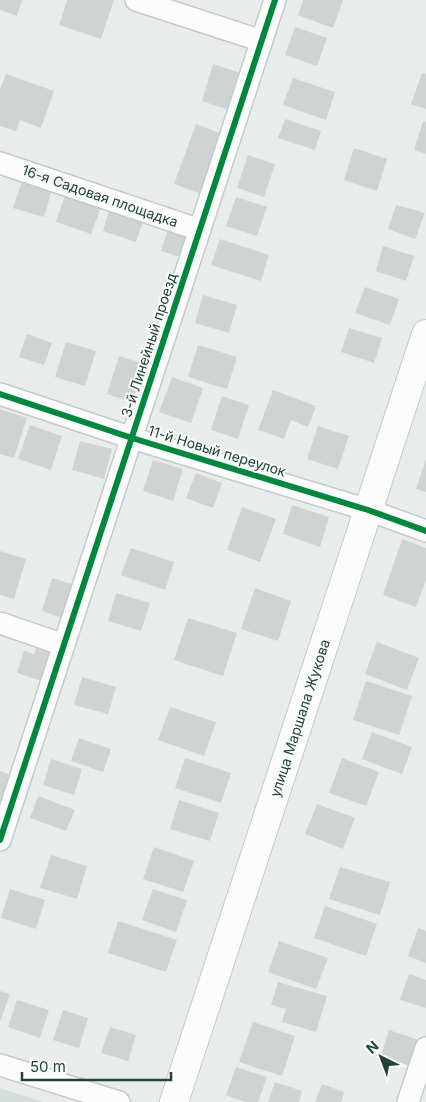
<svg xmlns="http://www.w3.org/2000/svg" width="426" height="1102" font-family="Inter,sans-serif">
	<style>
		.built { fill: #d6dedb }
		.building { fill: #cfd4d2 }
		.lines { fill: none; stroke-linecap: round; stroke-linejoin: round }
		.minor-casing { stroke: #c5cac8; stroke-width: 24 }
		.secondary-casing { stroke: #c3cbc8; stroke-width: 30 }
		.minor { stroke: #fcfcfc; stroke-width: 21 }
		.secondary { stroke: #fcfcfc; stroke-width: 28 }
		.cycleway-casing { stroke: #f7fbf9; stroke-width: 9 }
		.cycleway { stroke: #00873e; stroke-width: 6 }
		.labels { text-anchor: middle; stroke-width: 4; stroke-linejoin: round; paint-order: stroke }
		.street-label { font-size: 14px; fill: #24423a; stroke: #f7fbf9 }
	</style>
	<rect width="100%" height="100%" fill="#e8edeb"/>
	<!-- built -->
	<path class="built" d="M0 1088 43 1102H0Z"/>
	<!-- building -->
	<path class="building" d="M0 0H22L17 16 0 10Z
		M67 0H114L101 39 59 25Z
		M303 0H343L333 28 298 15Z
		M295 27 327 38 317 66 285 55Z
		M213 64 244 74 232 111 202 101Z
		M422 73 426 74V109L411 104Z
		M6 74 54 91 41 128 20 120 16 131 0 126V90Z
		M293 78 335 92 326 120 283 105Z
		M285 119 321 131 315 150 278 138Z
		M423 121 426 122V154L414 150Z
		M196 124 225 135 204 195 174 184Z
		M354 148 387 159 377 191 344 180Z
		M248 155 275 164 264 197 237 188Z
		M22 181 52 190 44 217 13 208Z
		M65 195 101 207 91 234 56 222Z
		M236 197 267 207 257 236 226 226Z
		M111 204 145 215 136 242 103 231Z
		M396 205 425 213 415 239 388 229Z
		M169 226 191 232 183 258 161 251Z
		M220 239 269 255 261 281 211 265Z
		M383 246 414 256 406 281 376 271Z
		M365 287 399 299 390 325 355 313Z
		M203 295 237 305 229 333 195 323Z
		M349 328 382 338 374 363 341 352Z
		M27 334 52 343 44 365 19 357Z
		M66 342 96 351 85 386 55 377Z
		M198 345 237 357 227 389 188 377Z
		M119 356 148 365 135 403 107 394Z
		M172 377 203 388 191 423 159 412Z
		M273 390 316 406 308 427 291 420 284 439 258 430Z
		M222 396 249 405 238 439 211 430Z
		M0 409 27 418 14 458 0 454Z
		M30 425 62 436 51 470 18 459Z
		M318 426 349 436 338 469 307 459Z
		M80 441 112 449 104 479 72 470Z
		M426 459V492L416 489Z
		M153 460 183 469 173 501 143 491Z
		M196 473 222 483 213 508 186 498Z
		M292 505 329 517 320 547 283 534Z
		M242 507 276 519 260 562 227 550Z
		M402 539 426 548V580L416 607 383 595Z
		M131 548 174 562 165 590 121 575Z
		M0 551 26 559 14 599 0 595Z
		M52 578 76 585 65 619 42 611Z
		M255 588 291 601 278 641 241 629Z
		M116 593 150 603 141 631 108 621Z
		M188 618 237 633 223 676 174 660Z
		M377 642 419 658 407 690 365 674Z
		M37 645 55 651 45 682 17 673 24 651 34 654Z
		M82 677 116 687 108 714 74 705Z
		M366 681 412 696 399 735 353 720Z
		M170 707 216 722 204 756 158 740Z
		M372 732 412 747 402 774 362 759Z
		M79 738 111 749 103 772 71 761Z
		M185 758 231 773 221 803 175 788Z
		M342 758 379 772 366 806 329 793Z
		M51 759 82 769 74 795 43 785Z
		M0 771 12 775 2 805 0 804Z
		M38 796 75 810 66 831 30 818Z
		M179 800 219 813 210 841 170 829Z
		M317 804 355 818 343 849 305 834Z
		M154 847 194 861 183 892 143 879Z
		M51 855 87 866 77 899 40 888Z
		M340 867 390 882 380 915 329 899Z
		M10 889 45 900 36 929 1 918Z
		M153 889 187 900 176 932 142 920Z
		M325 906 377 924 366 956 314 938Z
		M118 921 177 940 166 972 108 953Z
		M418 928 426 931V963L408 956Z
		M279 941 328 958 316 989 268 972Z
		M409 974 426 980V1008L400 1000Z
		M278 982 327 996 316 1032 282 1022 286 1009 271 1005Z
		M0 991 10 994 0 1022Z
		M17 1000 49 1010 40 1038 8 1027Z
		M63 1010 88 1018 79 1048 53 1040Z
		M253 1022 295 1036 282 1076 239 1062Z
		M110 1027 136 1035 128 1061 101 1053Z
		M389 1030 422 1041 413 1067 381 1056Z
		M236 1067 267 1077 258 1102H245L226 1095Z
		M275 1082 302 1091 299 1102H268Z
		M322 1084 344 1092 341 1102H315Z"/>
	<g class="lines">
		<!-- minor casing -->
		<g class="minor-casing">
			<path id="minor" d="M136 0 262 41
				M0 163 200 230
				M0 394 132 438 368 510 426 531
				M0 623 64 645
				M0 840 275 0
				M0 1065 119 1102
				M408 1102 426 1048"/>
		</g>
		<!-- secondary casing -->
		<g class="secondary-casing">
			<path id="secondary" d="M174 1102 426 334"/>
		</g>
		<!-- minor -->
		<use href="#minor" class="minor"/>
		<!-- secondary -->
		<use href="#secondary" class="secondary"/>
		<!-- cycleway casing -->
		<g class="cycleway-casing">
			<path id="cycleway" d="M0 394 132 438 368 510 426 531
				M0 840 275 0"/>
		</g>
		<!-- cycleway -->
		<use href="#cycleway" class="cycleway"/>
	</g>
	<g class="labels">
		<!-- street labels -->
		<g class="street-label">
			<text transform="translate(100 196) rotate(19)" y="5">16-я Садовая площадка</text>
			<text transform="translate(149 345) rotate(-72)" y="5">3-й Линейный проезд</text>
			<text transform="translate(217 451) rotate(17)" y="5">11-й Новый переулок</text>
			<text transform="translate(300 718) rotate(-72)" y="5">улица Маршала Жукова</text>
		</g>
	</g>
	<!-- north arrow -->
	<g transform="translate(381 1057) rotate(318)" stroke="#f7fbf9" stroke-width="4" paint-order="stroke">
	<path d="M0-4L9 19L0 12L-9 19Z" fill="#24423a"/>
	<text y="-8" font-size="14" font-weight="bold" text-anchor="middle" fill="#24423a">N</text>
	</g>
	<!-- scale -->
	<path d="M22 1072v8h149v-8" fill="none" stroke="#24423a" stroke-width="2.5"/>
	<text x="30" y="1072" font-size="15" fill="#24423a" stroke="#f7fbf9" stroke-width="4" paint-order="stroke">50 m</text>
</svg>
